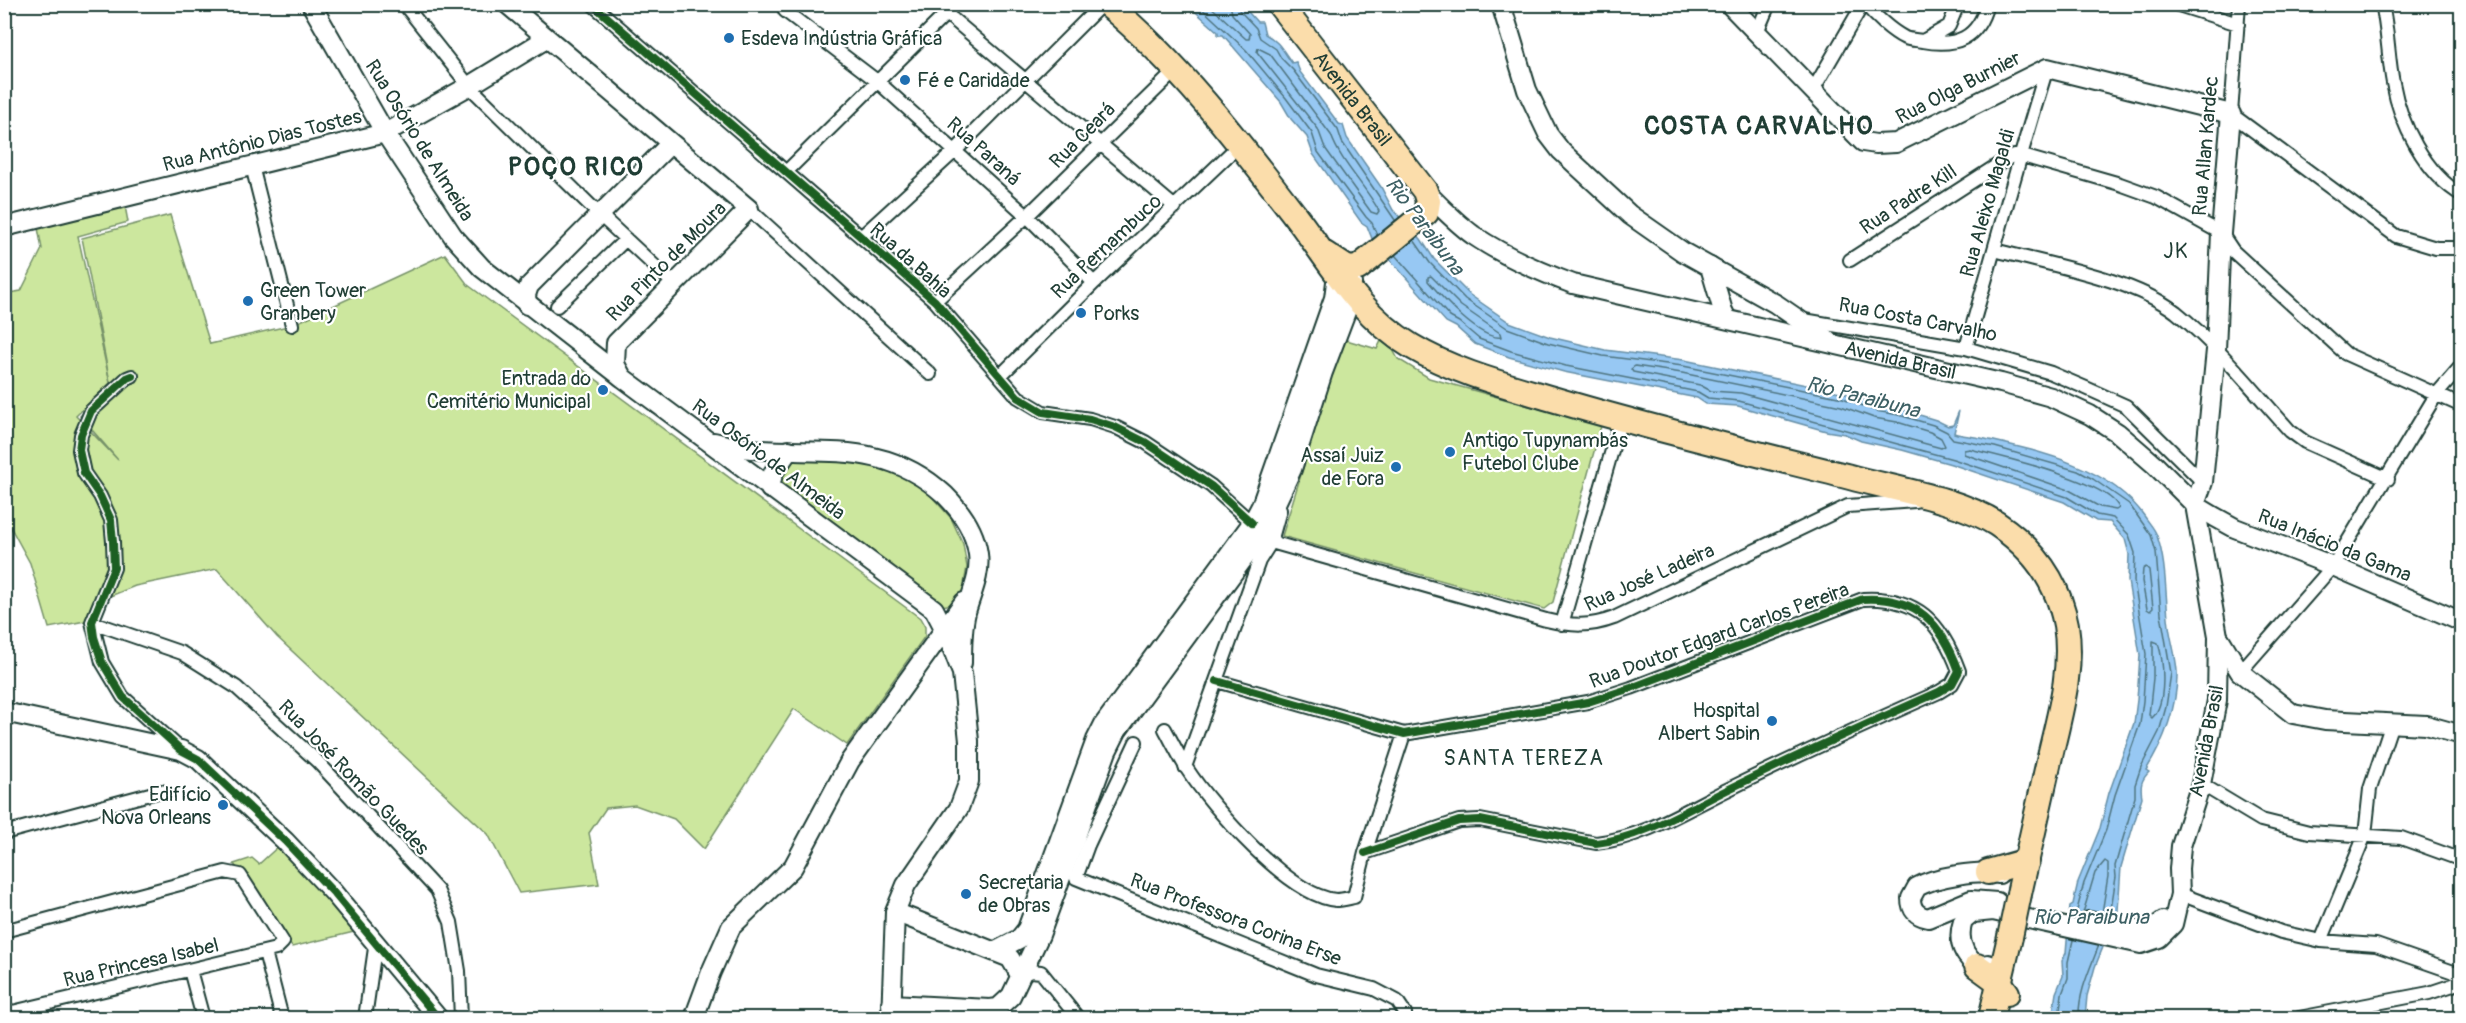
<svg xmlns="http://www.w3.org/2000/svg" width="2466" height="1023" font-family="Pangolin,sans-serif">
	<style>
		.green { fill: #cce79e; stroke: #769269; stroke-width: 1.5 }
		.water { fill: #97c8f3; stroke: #6790a7; stroke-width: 1.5 }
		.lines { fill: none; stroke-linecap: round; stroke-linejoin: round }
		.shore { stroke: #4f7580; stroke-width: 1.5 }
		.street-casing { stroke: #1f3d34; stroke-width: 16 }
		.secondary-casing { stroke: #1f3d34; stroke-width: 22 }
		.highway-casing { stroke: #1f3d34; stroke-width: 28 }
		.street { stroke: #fff; stroke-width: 12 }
		.secondary { stroke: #fff; stroke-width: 18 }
		.highway { stroke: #fbddab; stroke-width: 24 }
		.highway-bridge-casing { stroke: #1f3d34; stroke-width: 28; stroke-linecap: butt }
		.highway-bridge { stroke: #fbddab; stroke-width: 24 }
		.cycleway-casing { stroke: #fff; stroke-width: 11 }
		.cycleway { stroke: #1b5e20; stroke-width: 8 }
		.poi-dot { fill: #1f6fb2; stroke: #fff; stroke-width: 2 }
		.labels { text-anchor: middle; stroke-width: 4.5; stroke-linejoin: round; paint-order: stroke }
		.poi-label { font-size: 20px; fill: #1f3d34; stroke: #fff; text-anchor: start }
		.street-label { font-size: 20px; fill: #1f3d34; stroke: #fff }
		.water-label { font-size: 21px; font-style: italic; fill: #3d6064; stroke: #fff }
		.neighbourhood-label { font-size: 21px; letter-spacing: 1.5px; fill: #1f3d34; stroke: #fff }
		.district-label { font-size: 26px; font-weight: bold; letter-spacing: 1.5px; fill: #1f3d34; stroke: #fff }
	</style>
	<rect width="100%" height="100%" fill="#fff"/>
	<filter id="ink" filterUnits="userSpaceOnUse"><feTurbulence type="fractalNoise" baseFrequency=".0167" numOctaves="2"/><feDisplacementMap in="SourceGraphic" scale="12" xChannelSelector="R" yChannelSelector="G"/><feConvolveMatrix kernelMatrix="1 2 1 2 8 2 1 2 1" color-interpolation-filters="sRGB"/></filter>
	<g filter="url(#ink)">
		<!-- green -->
		<path class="green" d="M125 206 128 222 78 236 110 383 76 416 118 460 80 416 111 387 82 238 170 215 210 344 292 325 445 254 468 285 920 618 925 627V636L847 745 794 709 704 849 674 819 635 805 606 808 589 833 599 884 519 893 488 834 277 637 217 569 135 586 93 603 85 621 49 628 30 563 5 517 4 294 21 291 42 249 38 228Z
			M1343 339 1377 349 1381 341 1393 350 1398 359 1429 378 1601 426 1553 602 1544 609 1282 536Z
			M808 459 875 464 918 484 933 498 951 518 963 544 967 567 962 596 957 603 942 606 779 485 780 471 794 461Z
			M282 843 362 930 292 947 234 864 252 858 259 864Z"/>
		<!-- water -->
		<path class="water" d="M1188 5H1242L1257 22H1262L1265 34C1279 41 1283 51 1292 63L1296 62 1300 72 1339 124 1343 125 1347 138 1381 187 1393 210 1421 239 1434 259 1470 295 1509 322 1550 337 1605 350 1684 360 1845 393 1878 405 1900 409 1936 420 1948 426 1953 425 1959 411 1954 433C1963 436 1971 436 1981 438 2038 451 2110 466 2145 517 2149 523 2155 529 2157 536 2167 564 2165 597 2169 626 2171 641 2176 656 2177 671 2178 705 2164 742 2146 770L2149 772C2141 780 2140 786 2142 797L2121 867 2118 910 2095 967 2087 996 2085 1018H2052L2056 993 2063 976 2062 961 2066 953 2070 906 2073 904 2078 882 2100 828 2109 793 2134 723 2137 700 2140 655 2128 581 2129 554 2125 539 2110 522 2096 521 2064 502 1951 464 1902 450 1861 441 1845 434 1826 431 1738 406 1706 404 1697 398 1564 372 1509 357 1475 344 1456 327 1446 322 1373 241 1367 226 1361 222 1313 154 1307 137 1291 119 1281 102 1223 35H1218V32Z"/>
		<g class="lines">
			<!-- shore -->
			<path class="shore" d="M1197 4 1246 50 1286 98 1312 133 1318 152 1366 217 1372 223 1377 235
				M1208 4 1246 39H1249L1250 34 1232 14 1230 4
				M1238 4 1239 10 1256 28 1260 38 1276 49 1281 58 1293 70 1338 130 1342 142 1395 220
				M1258 48 1270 54 1331 135C1341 163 1365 185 1379 211L1377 214 1371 212 1325 148 1318 129 1257 52Z
				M1414 240 1430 263 1465 299 1507 328 1548 343 1603 356 1683 366 1843 398 1876 411 1899 415 1933 425 1947 432 1953 439 1995 447 2078 471 2093 479 2129 504 2151 535 2156 552 2161 614 2171 673 2166 707 2159 732 2141 767 2135 785V797L2115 866 2116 877 2110 915
				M1395 255 1450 317 1459 322 1479 339 1511 351 1566 366 1698 392 1708 398 1739 401 1953 459 2067 497 2097 515 2113 518 2129 535 2135 553 2134 581 2146 654 2143 701 2140 724 2115 795 2106 830 2084 883 2075 918
				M1431 276 1461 306 1500 333 1501 337C1479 340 1442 297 1428 281V277Z
				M1635 366 1682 373 1841 406 1874 418 1897 422 1930 432 1941 438 1945 446 1941 448 1741 393 1711 391 1700 385 1633 372 1631 369Z
				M1970 449C1999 456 2109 481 2119 508L2116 510 2100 507 2069 490 1964 454V450Z
				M2146 567 2149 570 2153 608 2150 611 2147 609 2142 581 2143 569Z
				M2153 641 2158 643C2164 661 2167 704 2152 718L2149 715 2153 678Z
				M2083 913 2095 873 2105 861 2108 863V876L2102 913
				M2059 1018 2062 994 2068 978V962L2073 940
				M2079 1018C2078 993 2090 969 2099 945"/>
			<!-- street casing -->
			<g class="street-casing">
				<path id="street" d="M404 4 469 86 600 215 674 284
					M592 4 935 301 1018 397 1043 412 1090 419 1115 427 1145 442 1211 486 1252 523
					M935 4 1175 207
					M1865 4C1875 16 1891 31 1905 38 1910 40 1918 40 1923 41 1956 47 1978 39 1987 4
					M2175 4 2238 24
					M2239 4 2231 114 2396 236 2436 248H2462
					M2382 4C2388 30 2388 57 2393 83 2400 123 2425 174 2462 195
					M785 11 877 81 1027 216 1094 283
					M1757 32 1769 4
					M1923 41 1949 26 1958 4
					M1813 90 1863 4
					M252 166 292 325
					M786 172 956 4
					M749 209 930 374
					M861 237 955 151 1102 4
					M1995 250C2049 265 2131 278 2176 312 2218 346 2254 391 2290 431L2305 442 2388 479
					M1850 260 2010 157 2019 155 2120 184 2156 197 2221 233 2233 251 2346 354 2462 406
					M935 301 1027 216 1177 69
					M557 306 626 239
					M1804 320 1966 348 2051 373 2086 388 2126 406 2203 482
					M1966 348C1993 255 2018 161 2047 68
					M1001 375 1094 283 1239 145
					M132 376 127 378 91 411 81 435 79 450 84 473 100 496 111 520 113 542 114 568 92 622 102 662 123 697 178 747
					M1271 542 1546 620C1571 626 1590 627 1614 618L1848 506 1915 501
					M92 622 182 653 236 687 317 761 437 890 451 922 459 971 461 1018
					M1562 624 1621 419
					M2240 672 2333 566 2436 395 2462 365
					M1217 681 1404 734 1588 702 1631 688 1863 599C1917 596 1941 622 1959 671L1952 684 1939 692C1869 723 1800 754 1731 788 1689 808 1644 838 1596 843L1480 820 1459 821 1365 853
					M1165 729C1172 742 1179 756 1187 769 1211 806 1290 897 1336 900 1342 900 1349 898 1354 897L1365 853 1404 734
					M1136 742 1088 845 1076 878 1316 975 1374 989 1397 1001 1405 1013V1018
					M1185 767 1259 561 1271 542 1280 510
					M2201 784 2261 820 2309 832 2401 838 2462 860
					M4 833 161 791
					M2180 894 2281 932 2321 941 2376 945 2462 975
					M4 931 225 872 240 875 283 942 276 949 4 1014
					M2321 941 2365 835 2370 789 2392 723
					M265 952 282 1018
					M190 970 203 1018
					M1020 975 1031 971 1041 972 1078 1018
					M365 1018 376 941
					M2299 1018 2429 993 2462 982"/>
			</g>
			<!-- secondary casing -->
			<g class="secondary-casing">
				<g id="secondary">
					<path d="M311 4 385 133 453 236 482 268 623 378 934 609 945 630 962 673 969 741V781L959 808 906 885 895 912 891 1018"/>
					<path d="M507 4 749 209 616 343 615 364 622 377"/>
					<path d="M1501 4 1527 90 1548 134 1561 151 1630 215 1683 252 1776 304 1827 339"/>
					<path d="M1729 4 1863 142 1876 144 1896 143 2047 68 2231 114 2221 233 2216 350 2203 482 2195 505 2218 636 2217 700 2201 784 2181 846 2179 869 2180 894 2173 924 2159 938 2141 944 1993 911 1973 913 1963 921C1957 939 1962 954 1977 966L1988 964"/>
					<path id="s1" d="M1425 191C1440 206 1455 222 1473 235 1504 256 1538 271 1573 284L2001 383 2051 397 2090 415 2118 433 2155 465 2195 505 2215 517 2235 528 2333 566 2462 622"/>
					<path d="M4 227 385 133 469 86 546 39"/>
					<path d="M1710 267 1723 311 1727 319"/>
					<path d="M527 305 526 295 529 286 670 144"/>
					<path d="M714 442C796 465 873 428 945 495 961 511 975 532 978 554 981 575 971 594 966 612 962 628 962 646 962 663"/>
					<path d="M770 489 773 473 789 450"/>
					<path d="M2220 639 2240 672 2293 714 2325 720 2426 725 2462 735"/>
					<path d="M4 712 181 750 198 759 285 841 333 892 438 1018"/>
					<path d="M1997 902 1971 900 1928 918C1917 916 1911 910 1911 898L1917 887C1935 877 1980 869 1999 874"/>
					<path d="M895 912 1010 958 1020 975"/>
					<path d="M2089 921C2112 925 2144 939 2163 921"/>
					<path d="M996 951 1019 939 1027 929 1096 740 1104 724 1252 523 1261 506 1334 298 1337 274"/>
					<path d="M891 1004 990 1009 998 1008 1011 996 1040 935 1107 751 1117 731 1261 535 1292 469 1323 372 1350 301 1352 283"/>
					<path d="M694 1018 711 972 731 927 793 867 850 761 964 602"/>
				</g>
			</g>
			<!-- highway casing -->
			<g class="highway-casing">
				<g id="highway">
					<path d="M1107 4C1179 64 1237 140 1294 214 1329 260 1359 315 1411 346 1456 373 1506 385 1556 400 1653 429 1751 452 1850 477 1894 489 1959 499 1997 524 2034 549 2058 581 2066 625 2073 669 2060 713 2050 756 2040 802 2029 848 2019 894"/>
					<path id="s2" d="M1279 4 1425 191 1428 201 1426 213 1358 268 1348 269 1325 254"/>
					<path d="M1988 872 2027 861"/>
					<path d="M1977 966 1999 982 2007 993"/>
					<path d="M1991 1018 2010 937"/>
				</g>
			</g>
			<!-- street -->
			<use href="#street" class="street"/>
			<!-- secondary -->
			<use href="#secondary" class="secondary"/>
			<!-- highway -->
			<use href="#highway" class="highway"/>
			<!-- highway-bridge casing -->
			<g class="highway-bridge-casing">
				<path id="highway-bridge" d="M2010 937 2019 894"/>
			</g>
			<!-- highway-bridge -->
			<use href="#highway-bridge" class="highway-bridge"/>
			<!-- cycleway casing -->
			<g class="cycleway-casing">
				<path id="cycleway" d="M592 4 935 301 1018 397 1043 412 1090 419 1115 427 1145 442 1211 486 1252 523
					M132 376 127 378 91 411 81 435 79 450 84 473 100 496 111 520 113 542 114 568 92 622 94 637 102 662 123 697 181 750 198 759 285 841 333 892 438 1018
					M1217 681 1404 734 1588 702 1631 688 1863 599C1917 596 1941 622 1959 671L1952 684 1939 692C1869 723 1800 754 1731 788 1689 808 1644 838 1596 843L1480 820 1459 821 1365 853"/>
			</g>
			<!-- cycleway -->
			<use href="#cycleway" class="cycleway"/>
		</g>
	</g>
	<!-- markers -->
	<g class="poi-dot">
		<circle cx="729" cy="38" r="6"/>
		<circle cx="905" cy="80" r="6"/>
		<circle cx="248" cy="301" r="6"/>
		<circle cx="1081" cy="313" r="6"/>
		<circle cx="603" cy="390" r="6"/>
		<circle cx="1450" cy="452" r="6"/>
		<circle cx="1396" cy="467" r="6"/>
		<circle cx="1772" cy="721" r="6"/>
		<circle cx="223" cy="805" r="6"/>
		<circle cx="966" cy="894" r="6"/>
	</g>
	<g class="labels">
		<!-- poi labels -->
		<g class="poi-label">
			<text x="741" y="45">Esdeva Indústria Gráfica</text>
			<text x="917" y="87">Fé e Caridade</text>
			<text x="260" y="297">Green Tower<tspan x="260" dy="23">Granbery</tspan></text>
			<text x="1093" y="320">Porks</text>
			<text x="591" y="385" text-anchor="end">Entrada do<tspan x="591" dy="23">Cemitério Municipal</tspan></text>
			<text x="1462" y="447">Antigo Tupynambás<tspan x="1462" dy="23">Futebol Clube</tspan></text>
			<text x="1384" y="462" text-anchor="end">Assaí Juiz<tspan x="1384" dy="23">de Fora</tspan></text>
			<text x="1760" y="717" text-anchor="end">Hospital<tspan x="1760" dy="23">Albert Sabin</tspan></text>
			<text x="211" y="801" text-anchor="end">Edifício<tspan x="211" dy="23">Nova Orleans</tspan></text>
			<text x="978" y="889">Secretaria<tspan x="978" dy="23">de Obras</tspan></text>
		</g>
		<!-- street labels -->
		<g class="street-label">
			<text transform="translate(1958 87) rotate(-27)" y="7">Rua Olga Burnier</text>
			<text dy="7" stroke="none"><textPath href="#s2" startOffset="120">Avenida Brasil</textPath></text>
			<text transform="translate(1082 135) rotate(-45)" y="7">Rua Ceará</text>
			<text transform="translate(262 140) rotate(-14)" y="7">Rua Antônio Dias Tostes</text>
			<text transform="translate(420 140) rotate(58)" y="7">Rua Osório de Almeida</text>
			<text transform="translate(2205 146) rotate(-85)" y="7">Rua Allan Kardec</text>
			<text transform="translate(984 151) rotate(42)" y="7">Rua Paraná</text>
			<text transform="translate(1908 199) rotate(-33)" y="7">Rua Padre Kill</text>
			<text transform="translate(1987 203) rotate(-74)" y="7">Rua Aleixo Magaldi</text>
			<text transform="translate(1106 246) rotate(-43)" y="7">Rua Pernambuco</text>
			<text transform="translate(911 260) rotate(42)" y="7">Rua da Bahia</text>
			<text transform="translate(666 261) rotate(-45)" y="7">Rua Pinto de Moura</text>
			<text transform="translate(1918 319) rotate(11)" y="7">Rua Costa Carvalho</text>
			<text dy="7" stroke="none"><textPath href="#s1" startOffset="513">Avenida Brasil</textPath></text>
			<text transform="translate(769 459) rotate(37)" y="7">Rua Osório de Almeida</text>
			<text transform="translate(2335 545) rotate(22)" y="7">Rua Inácio da Gama</text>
			<text transform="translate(1649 577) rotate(-24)" y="7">Rua José Ladeira</text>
			<text transform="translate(1719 635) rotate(-20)" y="7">Rua Doutor Edgard Carlos Pereira</text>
			<text transform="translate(2206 741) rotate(-79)" y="7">Avenida Brasil</text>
			<text transform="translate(354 777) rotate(46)" y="7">Rua José Romão Guedes</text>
			<text transform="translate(1236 919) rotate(21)" y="7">Rua Professora Corina Erse</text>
			<text transform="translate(141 962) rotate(-13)" y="7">Rua Princesa Isabel</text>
		</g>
		<!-- water labels -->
		<g class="water-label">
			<text transform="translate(1425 226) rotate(53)" y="7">Rio Paraibuna</text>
			<text transform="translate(1863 397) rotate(14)" y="7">Rio Paraibuna</text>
			<text x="2091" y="924">Rio Paraibuna</text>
		</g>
		<!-- neighbourhood labels -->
		<g class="neighbourhood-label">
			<text x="2176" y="258">JK</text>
			<text x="1524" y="765">SANTA TEREZA</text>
		</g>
		<!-- district labels -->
		<g class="district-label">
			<text x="1759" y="134">COSTA CARVALHO</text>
			<text x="576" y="175">POÇO RICO</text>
		</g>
	</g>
	<!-- margin -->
	<rect width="2466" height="1023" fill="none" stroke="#fff" stroke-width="24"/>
	<rect x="12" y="12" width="2442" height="999" fill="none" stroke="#1f3d34" stroke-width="2" filter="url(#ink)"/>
</svg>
